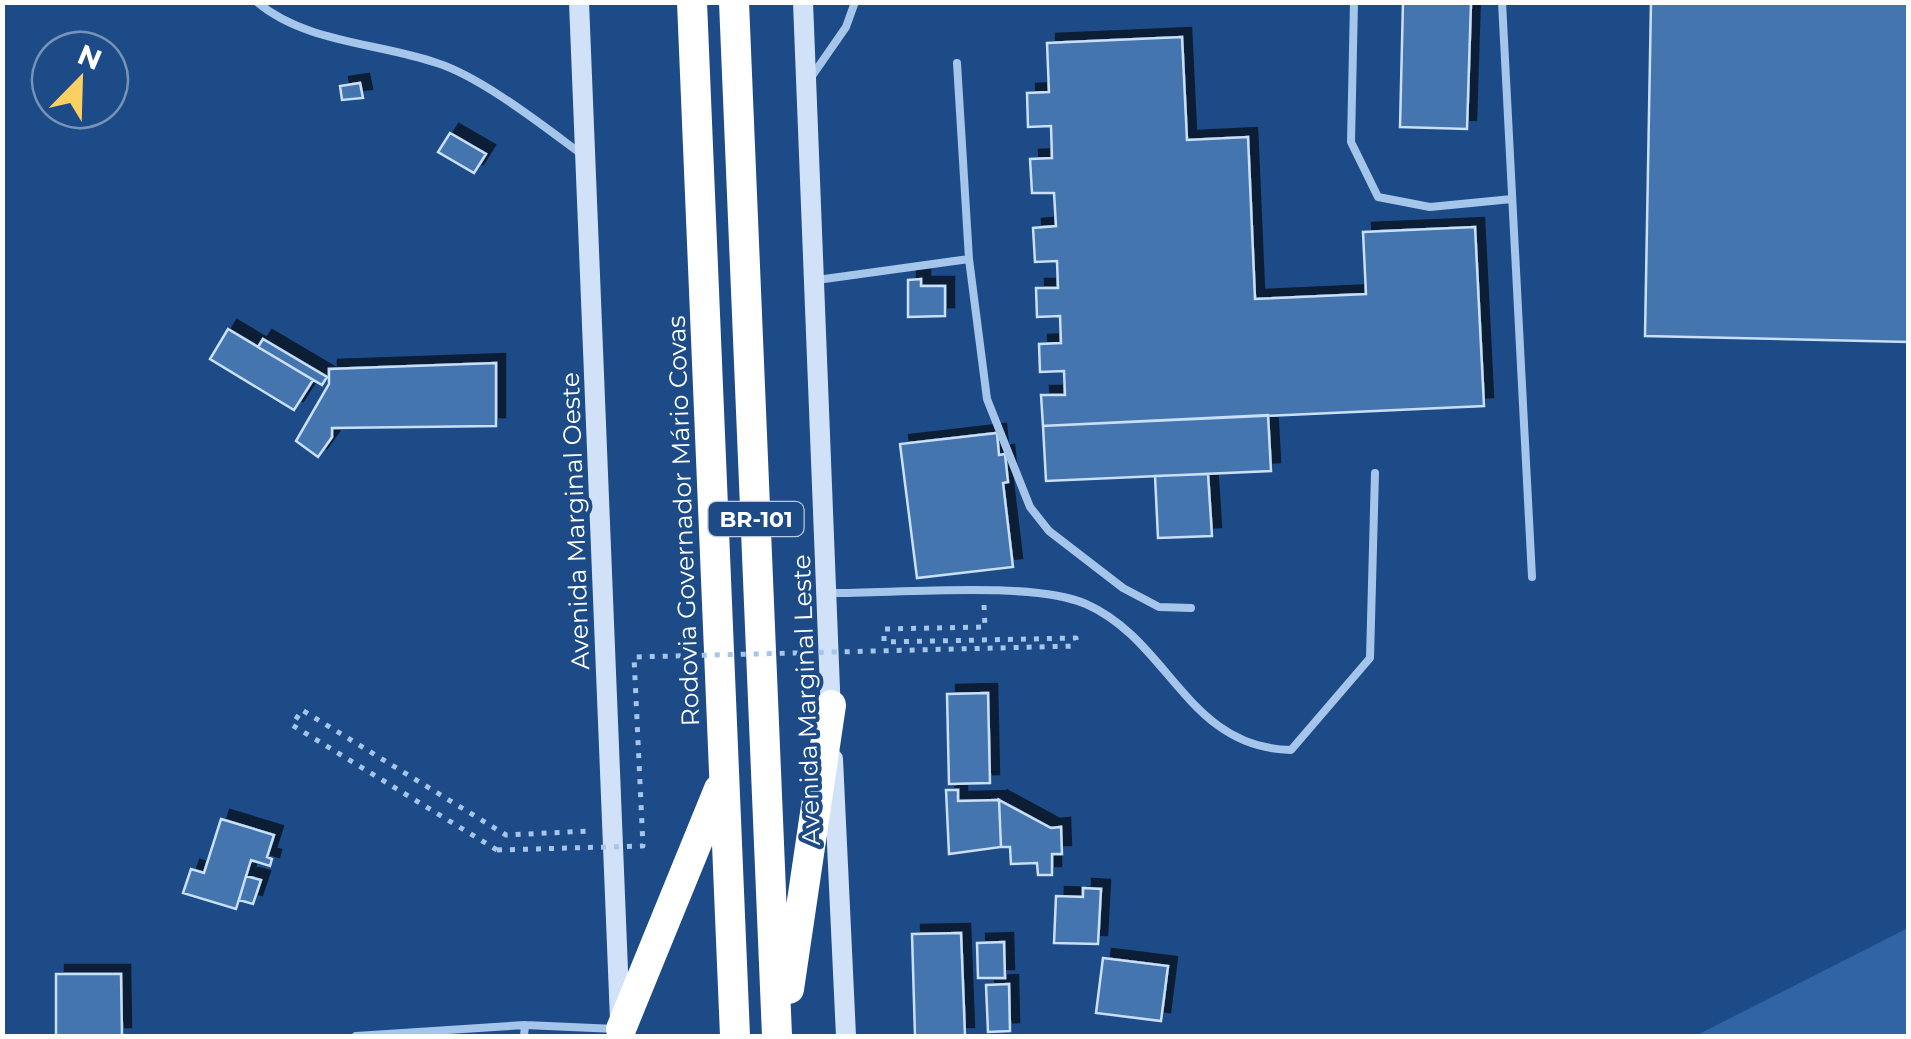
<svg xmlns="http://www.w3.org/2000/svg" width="1911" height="1039" font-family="Montserrat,sans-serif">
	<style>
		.green { fill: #3064a4 }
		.building { fill: #4574af; stroke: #cadff8; stroke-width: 2.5; filter: url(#shadow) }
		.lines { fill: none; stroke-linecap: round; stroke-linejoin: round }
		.path { stroke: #a5c5eb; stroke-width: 5; stroke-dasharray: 5 8; stroke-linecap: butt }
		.service { stroke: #a5c5eb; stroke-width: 8 }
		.secondary { stroke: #d1e2f8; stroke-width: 20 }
		.motorway { stroke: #fff; stroke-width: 30 }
		.path-bridge { stroke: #a5c5eb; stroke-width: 5; stroke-dasharray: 5 8; stroke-linecap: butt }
		.labels { text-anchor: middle; stroke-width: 8; stroke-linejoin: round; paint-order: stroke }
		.shield { fill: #1d4b87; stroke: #bbc9db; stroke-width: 2.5 }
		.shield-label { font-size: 22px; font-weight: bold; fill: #fff }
		.street-label { font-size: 25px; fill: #fff; stroke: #1d4b87 }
	</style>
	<defs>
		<filter id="shadow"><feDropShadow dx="9" dy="-9" stdDeviation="0" flood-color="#0009"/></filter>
	</defs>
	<rect width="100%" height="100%" fill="#1d4b87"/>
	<!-- green -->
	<path class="green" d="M1908 928V1036H1695Z"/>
	<!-- building -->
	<path class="building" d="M1403 2H1471L1467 129 1400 127Z
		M1651 2H1908V342L1645 336Z
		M1182 37 1187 140 1248 137 1255 299 1366 294 1363 232 1475 227 1484 406 1043 426 1041 395H1065L1064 371 1040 372 1039 344 1061 343 1060 316 1037 317 1036 288H1058L1057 261 1035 262 1033 228 1056 226 1054 193H1032L1030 159 1052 158 1051 126 1028 127 1027 93 1049 92 1047 43Z
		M360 83 363 98 342 100 340 86Z
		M450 133 486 154 474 173 438 152Z
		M921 279V286H945V316L908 317V280Z
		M228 329 313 380 294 410 210 359Z
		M263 339 327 377 322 385 258 347Z
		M496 363V426L332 428V437L318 457 296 441 329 384V369Z
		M1268 415 1271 471 1046 481 1043 426Z
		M997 433 999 455 1005 454 1008 482 1003 483 1013 567 917 578 900 444Z
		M1208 474 1212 536 1158 538 1155 476Z
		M988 693 990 783 949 784 947 694Z
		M946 790H958V801L999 800 1001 847 949 854Z
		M999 800 1051 828 1061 827 1062 854H1052V875H1038L1037 863 1011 864 1010 847H1001Z
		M221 819 274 835 267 857 272 859 270 866 251 860 236 909 183 893 191 869 204 873Z
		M246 876 261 880 253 904 239 900Z
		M1083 888 1101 889 1098 944 1054 943 1056 896 1083 897Z
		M961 933 965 1036H915L912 934Z
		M1004 942 1005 978H978L977 943Z
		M1103 958 1168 966 1161 1021 1096 1013Z
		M56 974H121L122 1036H56Z
		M1009 984 1010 1031 988 1032 986 985Z"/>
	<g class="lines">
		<!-- path -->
		<path class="path" d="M984 605 985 627 884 629V642L1076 638V646
			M497 850 292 725 302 710 506 835 590 831"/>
		<!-- service -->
		<path class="service" d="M257 2C305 43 380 43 437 63 481 77 542 125 580 153
			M1354 2 1351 142 1378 197 1430 207 1512 199
			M1502 2 1532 577
			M812 76 846 27 855 2
			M969 259 987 399 1030 507 1049 531 1123 588 1159 607 1191 608
			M817 280 969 259 957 63
			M826 593C891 594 1031 580 1086 604 1170 641 1187 748 1291 750L1370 658 1375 473
			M356 1036 525 1025
			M524 1036 525 1025 616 1029"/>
		<!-- secondary -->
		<path class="secondary" d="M579 2 620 1020
			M803 2 831 715
			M833 759 846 1036"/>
		<!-- motorway -->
		<path class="motorway" d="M692 2 735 1036
			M734 2 777 1036
			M789 989 831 705
			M621 1029 719 789"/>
		<!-- path-bridge -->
		<path class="path-bridge" d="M497 850 643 846 634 657 1076 646"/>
	</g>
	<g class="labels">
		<!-- shield labels -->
		<rect class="shield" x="708.5" y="502" width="95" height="34" rx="8"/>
		<g class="shield-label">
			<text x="756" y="527">BR-101</text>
		</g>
		<!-- street labels -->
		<g class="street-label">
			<text transform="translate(575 521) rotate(-92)" y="9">Avenida Marginal Oeste</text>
			<text transform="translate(683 521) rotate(-92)" y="9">Rodovia Governador Mário Covas</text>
			<text transform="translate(806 700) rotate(-92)" y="9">Avenida Marginal Leste</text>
		</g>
	</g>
	<!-- border -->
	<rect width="1911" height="1039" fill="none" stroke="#ffffff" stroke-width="10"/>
	<!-- north arrow -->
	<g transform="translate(80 80) rotate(23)"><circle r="48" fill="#1d4b87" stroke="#7793b7" stroke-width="2.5"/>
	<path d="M0-8L18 38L0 25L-18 38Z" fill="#fbd063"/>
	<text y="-15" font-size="28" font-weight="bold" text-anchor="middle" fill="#ffffff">N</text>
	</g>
</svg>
